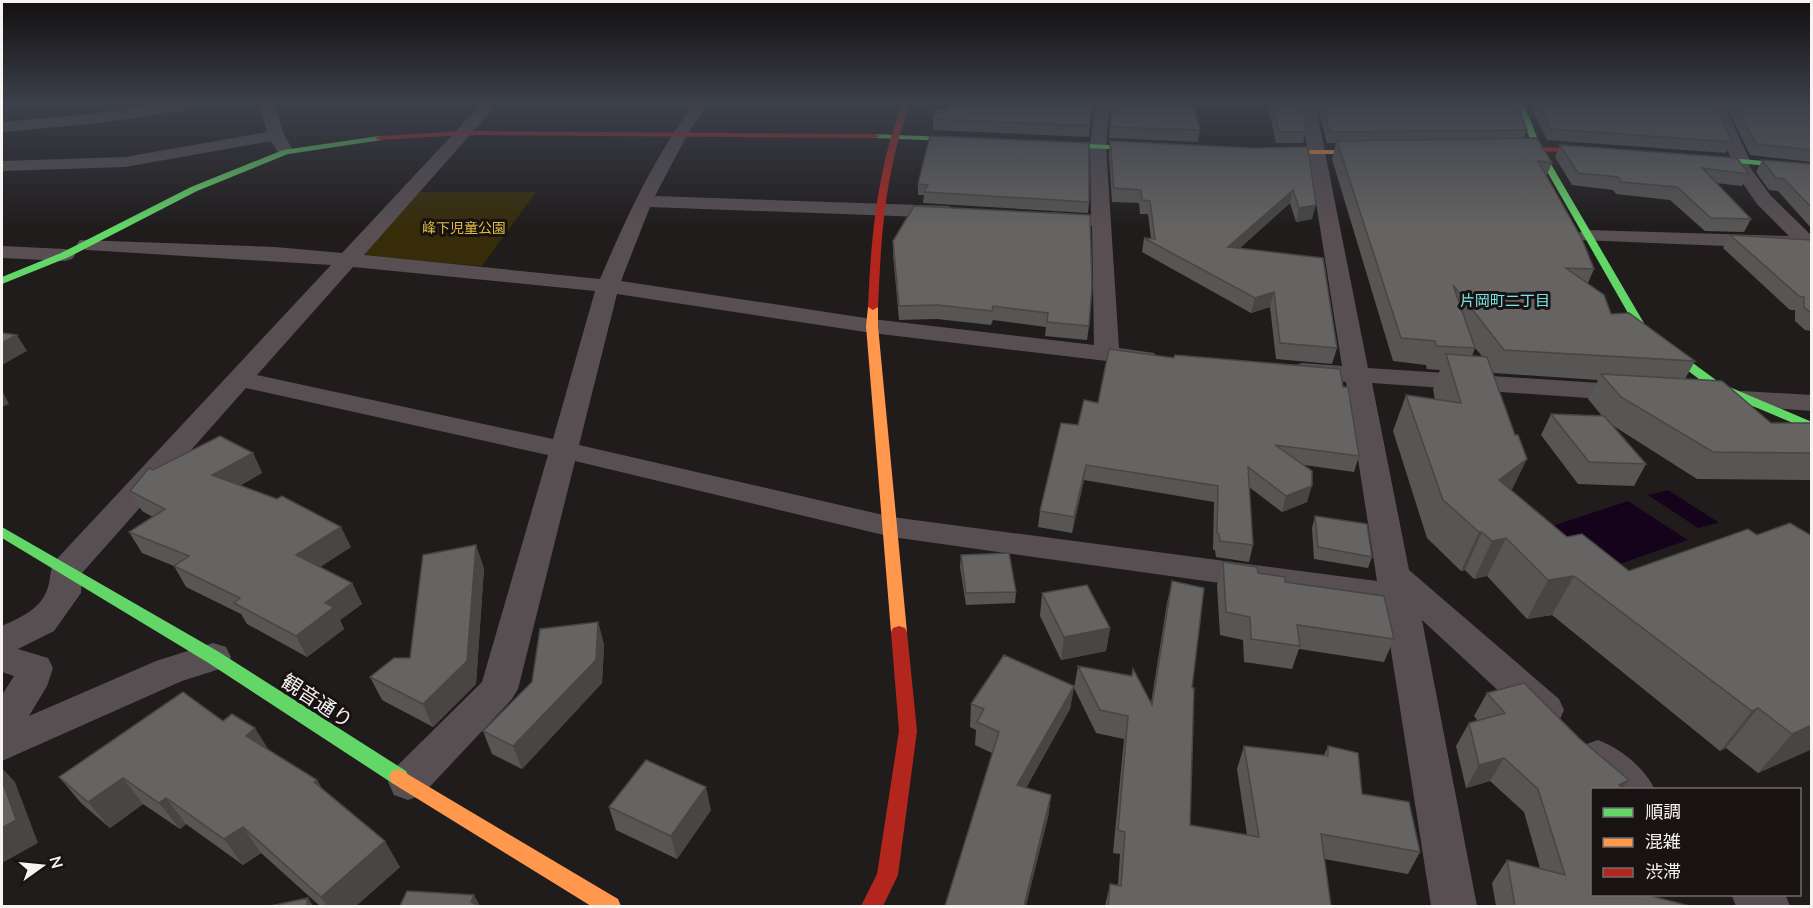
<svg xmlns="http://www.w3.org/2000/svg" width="1813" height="908" font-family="'Nunito Sans','Noto Sans JP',sans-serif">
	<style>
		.green { fill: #362c09 }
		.water { fill: #15031c }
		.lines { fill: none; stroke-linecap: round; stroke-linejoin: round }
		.street { fill: #584f53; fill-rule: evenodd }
		.fast { fill: #63d668; fill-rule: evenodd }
		.slow { fill: #ff974d; fill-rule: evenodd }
		.jam { fill: #b3261e; fill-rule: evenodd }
		.wall { fill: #585654; fill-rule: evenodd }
		.shaded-wall { fill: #474645 }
		.building { fill: #666462; stroke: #474645; stroke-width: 1.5 }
		.labels { text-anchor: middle; stroke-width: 6; stroke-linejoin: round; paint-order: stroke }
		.far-park-label { font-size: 14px; fill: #dfbd40; stroke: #181212 }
		.far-neighbourhood-label { font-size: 15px; fill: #78e5e5; stroke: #181212 }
		.near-street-label { font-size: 20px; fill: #f7f3f2; stroke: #181212 }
	</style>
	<rect width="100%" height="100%" fill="#201c1c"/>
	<!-- green -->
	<path class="green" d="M420 192H536L482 266 369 257 364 252Z"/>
	<!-- water -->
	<path class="water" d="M1668 490 1718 522V523L1698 528 1648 495Z
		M1628 501 1688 540 1588 575 1531 533Z"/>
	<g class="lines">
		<!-- street -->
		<path class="street" d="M177 102H213L205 107 100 123 2 132V122L100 113Z
			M259 102H274L284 135 293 150 291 154H279L271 141 125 167 2 171V161L125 157 267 132Z
			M483 102H499L364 255 600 279C627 216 654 157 695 102H709L688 133 655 196 949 206 959 212 949 218 650 207 621 281 872 319 1094 345 1092 226 1052 224 1042 218 1052 212 1091 215 1090 146 1095 102H1110L1106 146 1119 348 1154 353 1157 358 1154 363 1145 365 1107 361 872 333 617 294 579 445 892 517 1377 581 1346 382 1293 376 1289 371 1293 366 1302 363 1342 366 1300 102H1315L1368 368 1630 385 1639 387 1643 393 1639 399 1630 401 1372 383 1409 570 1559 699 1564 710 1559 721 1545 725 1531 721 1422 620 1477 906H1431L1384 606 892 537 575 461 518 689 512 699 422 795 408 800 394 795 388 782 394 769 482 682 548 455 246 388 82 573 81 593 54 631 18 649 48 658 53 668 47 686 29 716 156 661 213 643 226 647 231 657 226 667 182 681 2 761V695L14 676 2 672V626C19 618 40 610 47 590 51 581 49 572 54 562L331 265 87 250 80 248 77 244 80 240 275 247 342 253ZM353 267 595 291 553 439 257 375Z
			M755 102H786C779 109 762 109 755 102Z
			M1707 102H1723L1750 161 1749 166 1771 196 1812 236V254L1801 249 1580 240 1577 236 1580 232 1587 230 1789 236 1757 204 1731 166 1732 161Z
			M2 246 65 249 72 251 75 255 72 259 65 261 2 258Z
			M1742 391 1812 395V411L1733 405 1729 399 1733 393Z
			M1598 740C1620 748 1645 768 1655 790H1606L1584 769 1578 757 1584 745Z
			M1731 894H1785L1790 906H1736Z"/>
		<!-- fast -->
		<path class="fast" d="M1516 102H1523L1541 147 1648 330 1720 383 1812 422V431L1712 389 1640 334 1533 147Z
			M872 134 974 138 978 140 974 142 875 138H872Z
			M379 136 383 138 382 140 288 154 197 191 69 257 2 284V277L61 253 191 187 283 150Z
			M1040 142 1154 147 1158 149 1154 151 1043 146 1039 144Z
			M1691 155 1812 165V170L1694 159H1691Z
			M2 527 219 652 406 771 409 777 406 783 399 785 392 783 207 662 2 538Z"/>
		<!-- slow -->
		<path class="slow" d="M1262 150H1379L1383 152 1379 154H1265L1261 152Z
			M873 304 878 307V326L907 632 905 636 899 638 893 636 891 632 866 326 868 307Z
			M399 769 618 899 621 906H591L392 783 389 777 392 771Z"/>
		<!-- jam -->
		<path class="jam" d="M903 102H911C885 169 881 236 878 307L873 310 868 307C871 236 877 169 903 102Z
			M463 131 875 134 879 136 875 138 463 135 379 140 375 138 379 136Z
			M1496 146 1603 149 1607 151 1603 153 1499 150 1495 148Z
			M899 626 905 628 907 632 917 731 898 875 883 906H861L877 874 899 731 891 632 893 628Z"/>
	</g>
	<!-- wall -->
	<path class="wall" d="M1093 102 1089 137 933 130V119L948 110 989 103Z
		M1112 102H1192L1200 130 1198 142 1109 138Z
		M1267 102H1302L1306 132 1303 143H1276Z
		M1316 102H1516L1527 130 1524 138 1552 163 1546 177 1594 269 1588 283 1611 314 1695 361 1685 379 1771 423H1812V480L1697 479 1612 425 1646 464 1634 486 1578 484 1541 435 1551 414 1602 416 1588 399 1598 380 1494 373 1491 369 1512 491 1567 537 1629 571 1757 535 1812 536V749L1758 773 1726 748 1720 751 1552 615 1527 619 1487 576 1474 579 1465 570 1461 571 1427 538 1393 431 1406 395 1435 400 1433 389 1440 370 1427 369 1426 365 1393 361 1332 159 1336 143H1327ZM1475 348 1482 356H1472Z
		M1529 102H1714L1732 142 1726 153 1547 140Z
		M1724 102H1800L1812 103V162L1750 155Z
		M930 136 1089 202 1088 213 923 203 924 195H918V184Z
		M1110 141 1251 148 1308 147 1312 219 1296 222 1290 203 1240 248 1337 348 1332 364 1276 359 1270 307 1251 313 1142 252 1144 238H1151L1148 214H1140L1139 203 1112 202 1109 154Z
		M1560 145 1749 174 1742 186 1716 183 1751 219 1744 232 1705 231 1670 200 1616 194 1613 190 1572 185 1555 157Z
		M1762 160 1812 164V229L1778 191 1769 190 1756 172Z
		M1730 235 1812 240V331L1805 330 1795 321V310H1790L1723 248Z
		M893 241 1089 326 1087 340 1045 336 1046 327 993 320 991 325 937 319 899 320 893 254Z
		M1343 387 1359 456 1354 472 1304 465 1307 502 1282 512 1249 487 1253 545 1249 562 1216 557 1215 550H1213L1214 502 1084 480 1072 533 1038 527 1040 511 1078 425 1098 403Z
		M253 453 262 473 241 485 351 547 320 567 352 583 362 604 340 620 344 629 307 657 247 624 241 614 186 587 174 566 142 553 129 532 153 517 142 511 130 491 153 470Z
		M1315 516 1372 557 1368 568 1314 559 1312 528Z
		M961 555 1016 592 1015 603 966 605 960 567Z
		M1223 562 1285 582 1394 639 1384 662 1299 649 1292 669 1244 662 1243 640 1220 635 1217 585Z
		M484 568 476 684 433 727 382 700 370 677 410 658Z
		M1172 581 1192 688 1190 825 1247 835 1237 769 1244 746 1324 755 1328 746 1362 794 1420 852 1408 874 1324 859 1331 906H1105L1110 884 1118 885 1120 854 1113 853 1124 739 1096 733 1074 688 1078 666 1131 676 1133 669 1151 703 1167 603Z
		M1042 593 1110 628 1106 651 1061 660 1040 616Z
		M598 622 604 645 602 683 522 769 492 754 483 731Z
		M1074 686 1070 709 1026 788 1051 795 1048 818 992 753 975 745 976 730 970 727 971 704Z
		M1487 693 1580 739 1629 780 1623 789 1593 894 1690 906H1496L1492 883 1507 860 1540 868 1524 812 1490 781 1466 788 1456 746 1469 723 1478 721 1474 716Z
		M223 721 317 780 322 789 400 867 356 906H320L261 853 243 865 186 824 180 829 143 804 110 828 81 803 59 777Z
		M609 807 711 810 677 859 616 830Z"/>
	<!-- shaded-wall -->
	<path class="shaded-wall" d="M1293 190 1290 203 1225 261 1228 247Z
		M1316 205 1312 219 1296 222 1299 208Z
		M1274 292 1270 307 1251 313 1255 298Z
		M17 335 27 351 2 365V343Z
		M2 390 9 404 2 407Z
		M253 453 262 473 223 495 212 475Z
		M1527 459 1509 496 1499 480Z
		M1086 465 1084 480 1072 533 1074 517Z
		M1312 486 1307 502 1282 512 1286 496Z
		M341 527 351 547 306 576 296 555Z
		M1479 532H1482L1465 570 1461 571Z
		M1506 538 1487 576 1474 579 1492 541Z
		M476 545 484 568 476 684 433 727 423 704Z
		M1574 576 1552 615 1527 619 1548 580Z
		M352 583 362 604 340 620 344 629 307 657 296 636 325 603Z
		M598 622 604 645 602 683 522 769 513 746Z
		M1110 628 1106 651 1061 660 1064 637Z
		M1074 686 1070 709 1014 808 1017 785Z
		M1758 708 1726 748 1720 751 1752 711Z
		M1812 725V749L1758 773 1792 734Z
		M255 728 272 755 246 736Z
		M1504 758 1490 781 1466 788 1479 765Z
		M2 768 15 782 38 843 2 863Z
		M123 778 143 804 110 828 88 802Z
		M317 780 333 807 314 782Z
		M1629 780 1622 789 1619 785Z
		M706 787 711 810 677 859 671 836Z
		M1051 795 1048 818 1026 906H1024Z
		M166 798 186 824 180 829 159 803Z
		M243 827 261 853 243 865 224 839Z
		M385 841 400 867 356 906H327L321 897Z
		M474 895 480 906H473L471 902Z
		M308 898 313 906H306Z"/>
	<!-- building -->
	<path class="building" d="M951 102 989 103V102H1093L1090 126 933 119 936 109 948 110Z
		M1113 102H1192L1200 130 1110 127Z
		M1272 102H1302L1306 132H1279Z
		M1321 102H1516L1527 130 1330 132Z
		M1538 102H1714L1732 142 1551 129Z
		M1734 102H1800L1812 103V150L1756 144Z
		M930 136 1089 143V202L924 192 928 185 918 184Z
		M1537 138 1552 163 1538 161 1582 239 1594 269 1566 268 1604 295 1611 314 1629 313 1695 361 1504 350 1453 285 1475 348 1436 346 1435 341 1401 338 1337 141Z
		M1110 141 1251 148 1308 147 1316 205 1299 208 1293 190 1228 247 1323 258 1337 348 1280 343 1274 292 1255 298 1144 238 1155 239 1150 201 1142 200 1141 190 1114 188Z
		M1560 145 1737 158 1749 174 1702 168 1751 219 1711 218 1677 187 1621 182 1618 177 1578 173Z
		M1762 160 1812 164V208L1784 179 1776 178Z
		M914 206 1090 215 1092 287 1089 326 1047 322 1048 313 993 306 992 311 937 305 899 306 893 241Z
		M1730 235 1812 240V314L1804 307V297L1799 296Z
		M2 333 17 335 2 343Z
		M1109 349 1174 358 1175 355 1340 369 1343 387H1348L1359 456 1275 445 1312 471V486L1286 496 1248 467 1253 545 1220 541 1219 534 1217 533 1218 486 1086 465 1074 517 1040 511 1061 423 1078 425 1084 400 1098 403Z
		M1446 354 1487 357 1515 435H1518L1527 459 1499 480 1567 537 1582 534 1629 571 1748 529 1757 535 1790 523 1812 536V725L1792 734 1758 708 1752 711 1574 576 1548 580 1506 538 1492 541 1482 532H1479L1443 500 1406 395 1461 403Z
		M1601 374 1722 381 1771 423H1812V453L1713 452 1621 397Z
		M1551 414 1604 416 1646 464 1589 462Z
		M220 436 253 453 212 475 277 499 282 496 341 527 296 555 352 583 325 603 334 607 296 636 234 603 240 598 174 566 189 556 129 532 165 509 130 491 149 468 153 470Z
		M1315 516 1367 524 1372 557 1318 547Z
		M476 545 467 661 423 704 370 677 394 658H410L423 555Z
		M1009 553 1016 592 966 593 961 555Z
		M1223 562 1257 567 1258 573 1285 577V582L1384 596 1394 639 1297 625 1300 646 1251 639 1250 617 1226 612Z
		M1172 581 1204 588 1192 688H1194L1190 825 1259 837 1244 746 1328 756V746L1358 753 1362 794 1409 802 1420 852 1321 834 1331 906H1108L1110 884 1121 886 1125 832 1118 830 1128 716 1100 710 1078 666 1132 676 1133 669 1152 705Z
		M1087 585 1110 628 1064 637 1042 593Z
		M598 622 596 660 513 746 483 731 532 682 540 629Z
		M1004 655 1074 686 1017 785 1051 795 1024 906H945L999 732 977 722 984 709 971 704Z
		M1524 683 1580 739 1629 780 1619 785 1624 789H1593V894H1643L1690 906H1515L1507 860 1565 875 1538 789 1504 758 1479 765 1469 723 1505 713 1487 693Z
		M183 692 223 721 232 714 255 728 246 736 317 780 314 782 385 841 321 897 243 827 224 839 166 798 159 803 123 778 88 802 59 777Z
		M646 760 706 787 671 836 609 807Z
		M2 780 16 820 2 828Z
		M407 891 474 895 471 902 479 906H400Z
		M308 898 306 906H270Z"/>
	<!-- sky -->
	<linearGradient id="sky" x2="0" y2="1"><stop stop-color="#120f0f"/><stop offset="0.45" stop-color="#3c404b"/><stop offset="1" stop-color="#3c404b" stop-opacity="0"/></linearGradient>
	<rect width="1813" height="229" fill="url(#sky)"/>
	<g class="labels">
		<!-- far-park labels -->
		<g class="far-park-label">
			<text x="464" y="233">峰下児童公園</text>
		</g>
		<!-- far-neighbourhood labels -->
		<g class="far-neighbourhood-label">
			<text x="1505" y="306">片岡町二丁目</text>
		</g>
		<!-- near-street labels -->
		<g class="near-street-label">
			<text transform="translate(317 701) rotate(33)" y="7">観音通り</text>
		</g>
	</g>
	<!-- border -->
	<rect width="1813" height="908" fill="none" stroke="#f7f3f2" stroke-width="6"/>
	<!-- legend -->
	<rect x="1591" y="788" width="210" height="108" fill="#181212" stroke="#716c6c" stroke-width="1.5"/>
	<rect x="1603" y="808" width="30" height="9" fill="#63d668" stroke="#716c6c" stroke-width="1.5"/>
	<text x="1645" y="818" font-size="18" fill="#f7f3f2">順調</text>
	<rect x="1603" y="838" width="30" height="9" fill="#ff974d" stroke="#716c6c" stroke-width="1.5"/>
	<text x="1645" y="848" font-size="18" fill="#f7f3f2">混雑</text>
	<rect x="1603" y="868" width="30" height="9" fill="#b3261e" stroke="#716c6c" stroke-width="1.5"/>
	<text x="1645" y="878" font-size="18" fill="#f7f3f2">渋滞</text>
	<!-- north arrow -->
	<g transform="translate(42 866) rotate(75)" stroke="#181212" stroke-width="4.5" paint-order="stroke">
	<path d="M0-4.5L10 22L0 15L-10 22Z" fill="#f7f3f2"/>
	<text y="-9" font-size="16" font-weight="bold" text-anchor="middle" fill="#f7f3f2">N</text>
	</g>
</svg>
